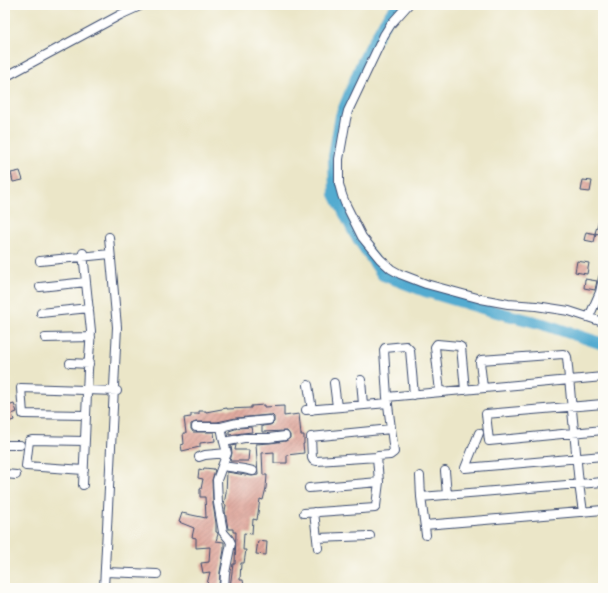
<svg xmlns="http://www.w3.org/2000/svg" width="608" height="593" font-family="Kalam,sans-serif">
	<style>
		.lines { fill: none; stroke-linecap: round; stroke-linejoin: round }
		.river { stroke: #52abd0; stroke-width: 12 }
		.building { fill: url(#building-hatch) }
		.minor-casing { stroke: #3a4a6e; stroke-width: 10 }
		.minor { stroke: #fff; stroke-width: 8 }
	</style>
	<defs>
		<pattern id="building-hatch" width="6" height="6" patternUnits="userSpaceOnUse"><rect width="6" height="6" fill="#dea59a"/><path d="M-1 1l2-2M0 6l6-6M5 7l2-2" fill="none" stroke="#b38781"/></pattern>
	</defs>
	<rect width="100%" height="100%" fill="#fdfcf7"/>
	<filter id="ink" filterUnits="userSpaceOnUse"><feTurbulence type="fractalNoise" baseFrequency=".025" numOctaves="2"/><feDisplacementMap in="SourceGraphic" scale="8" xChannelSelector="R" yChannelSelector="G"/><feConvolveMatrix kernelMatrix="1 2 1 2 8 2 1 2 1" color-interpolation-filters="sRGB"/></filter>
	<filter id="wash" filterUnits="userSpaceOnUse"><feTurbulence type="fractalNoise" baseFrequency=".012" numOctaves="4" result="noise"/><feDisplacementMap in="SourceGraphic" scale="16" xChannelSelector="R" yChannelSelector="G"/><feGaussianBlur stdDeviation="0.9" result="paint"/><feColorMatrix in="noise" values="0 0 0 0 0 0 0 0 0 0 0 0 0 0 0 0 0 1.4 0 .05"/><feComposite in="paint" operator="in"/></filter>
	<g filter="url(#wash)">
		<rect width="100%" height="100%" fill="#ebe6c8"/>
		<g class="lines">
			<!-- river -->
			<path class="river" d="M398 5 385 21 362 63 341 116 334 157 335 194 355 234 383 275 425 291 489 310 543 324 603 344"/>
		</g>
		<g id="blocks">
			<!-- building -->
			<path class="building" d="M20 171 23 180 13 182 11 173Z
				M583 180 592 181 590 192 581 191Z
				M599 220 603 221V235L595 233Z
				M586 232 596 234 594 242 584 240Z
				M577 261 589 263 587 274 575 272Z
				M585 279 597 281 595 290 584 288Z
				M14 404 17 412 12 414 14 420 5 423V407Z
				M264 405V407L284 406V416L299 414 301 435H304V444H303L304 453 287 455V463H274V452L262 453 263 475H267L266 488 263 500 260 499 257 520 253 519 252 534 244 533 243 550H246L244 563H241L240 580H243L244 586 230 588 233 564H235L236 532H233V529H228L225 511 226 505 224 504 226 493 227 472 252 476 258 475 256 444 270 443 286 441 290 438V435L287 431H285L262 432V426L270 425 272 424 274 422V417L272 415H269L236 418 217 422H196L191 424V429L193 432H214L215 441 200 443V447L182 451 181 445 184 444 183 433H186L184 418 191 417V414H199V411H206V412L227 408V409L251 408V406Z
				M251 427 252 432 243 433 229 435V431L238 428Z
				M236 445 235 450H249L248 461H230L232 453 231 446Z
				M204 468 214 469V470H215L212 480 213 504 216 523V532H217L218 534 216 541 224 542V550L220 572 219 587 207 584 210 572 203 573 201 563 209 562 210 547 196 548V538L192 537 194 528 179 522 182 513 206 518 205 497H200V489H201L203 479 198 478 199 469 203 470Z
				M258 541 267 542 266 555 256 554Z"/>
		</g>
	</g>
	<g filter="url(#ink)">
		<use href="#blocks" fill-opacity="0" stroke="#3a4a6e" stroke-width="1"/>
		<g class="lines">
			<!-- minor casing -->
			<g class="minor-casing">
				<path id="minor" d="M408 5 391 24 384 35 348 111 346 119 339 159V184L342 195 345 203 362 237 380 259 391 269 400 274 426 284 481 299 508 304 536 306 569 311 603 322
					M5 77 120 15 142 5
					M83 253 91 331 88 370 83 485
					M40 261 110 254
					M40 287 86 282
					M41 313 89 308
					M589 317 600 292 603 278
					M45 338 91 337
					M70 363 89 364
					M361 380 363 405
					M334 383 337 407
					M308 385 312 410
					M483 388 480 362 481 360 563 354 566 355 567 357 579 484 583 512
					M440 392 435 347 437 344 459 346 461 347 465 390
					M387 397 570 380 603 377
					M603 404 486 414 489 441 603 430
					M306 410 388 403
					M86 415 23 414 21 388 117 391
					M196 427H221
					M479 433 465 468 603 456
					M224 442 244 438H269L285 436
					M5 445H20
					M199 457 205 455 227 453
					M377 457 317 461 313 460 312 458 311 437 391 429
					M222 466 244 469 253 471
					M84 470 26 466 29 441 32 440 85 441
					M445 471 447 495
					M5 474 16 475
					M420 476 421 497 426 535
					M309 488 379 482
					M421 497 603 482
					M314 512 318 548
					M304 513 375 508 376 506 379 482 377 457 378 456 390 455 394 452 387 397 384 350 385 348 406 346 410 350 414 395
					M425 525 603 510
					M317 538 370 536
					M105 572 157 574
					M104 588 117 327 109 237
					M224 588 225 573 231 543 229 539 223 532 218 503 217 480 227 453 224 442 221 427 237 423 269 420"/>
			</g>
			<!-- minor -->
			<use href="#minor" class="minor"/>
		</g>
	</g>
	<!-- margin -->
	<rect width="608" height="593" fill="none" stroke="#fdfcf7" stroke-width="20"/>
</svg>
